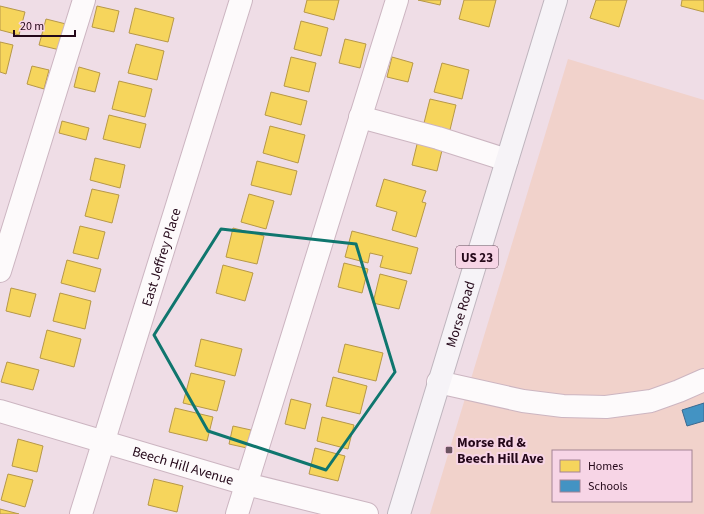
<svg xmlns="http://www.w3.org/2000/svg" width="704" height="514" font-family="'Source Sans 3',sans-serif">
	<style>
		.green { fill: #f1d2cb; fill-rule: evenodd }
		.homes { fill: #f6d55c; stroke: #b79848 }
		.schools { fill: #4393c3; stroke: #3a6990 }
		.lines { fill: none; stroke-linecap: round; stroke-linejoin: round }
		.minor-casing { stroke: #ccb5c1; stroke-width: 24 }
		.major-casing { stroke: #bfb5be; stroke-width: 24 }
		.minor { stroke: #fdfafb; stroke-width: 22 }
		.major { stroke: #f6f3f7; stroke-width: 22 }
		.marked { fill: none; stroke: #0f766e; stroke-width: 3; stroke-linejoin: round }
		.poi-dot { fill: #6b5361; stroke: #f7d5e6; stroke-width: 1.5 }
		.labels { text-anchor: middle; stroke-width: 4; stroke-linejoin: round; paint-order: stroke }
		.shield { fill: #f7d5e6; stroke: #634656; stroke-width: 1 }
		.shield-label { font-size: 13px; font-weight: bold; fill: #240819 }
		.street-label { font-size: 14px; fill: #240819; stroke: #f7d5e6 }
		.poi-label { font-size: 14px; font-weight: bold; fill: #240819; stroke: #f7d5e6; text-anchor: start }
	</style>
	<rect width="100%" height="100%" fill="#efdde6"/>
	<!-- green -->
	<path class="green" d="M568 59 704 100V514H430ZM553 451H691V501H553Z"/>
	<!-- homes -->
	<path class="homes" d="M307 0H339L334 20 304 12Z
		M418 0H441L440 5Z
		M464 0H496L489 27 459 19Z
		M596 0H627L619 27 590 18Z
		M682 0H704V12L681 6Z
		M0 6 25 12 19 35 0 30Z
		M97 6 119 11 114 32 92 27Z
		M135 8 174 18 168 42 129 33Z
		M46 19 66 24 60 50 39 45Z
		M301 21 328 28 321 56 294 49Z
		M345 39 366 44 360 68 339 63Z
		M0 42 13 45 6 74 0 72Z
		M136 44 164 51 157 80 128 73Z
		M291 57 316 63 309 92 284 86Z
		M392 57 413 63 408 82 387 77Z
		M442 63 469 70 462 99 434 92Z
		M32 66 49 70 44 89 27 84Z
		M79 67 100 73 95 92 74 87Z
		M119 81 152 89 145 117 112 109Z
		M271 92 307 101 301 125 265 115Z
		M430 99 456 105 449 134 423 127Z
		M109 115 146 124 140 148 103 139Z
		M62 121 89 128 86 140 59 133Z
		M270 126 305 135 298 163 263 153Z
		M419 136 444 142 437 171 412 165Z
		M95 158 125 165 120 188 90 180Z
		M257 161 297 171 291 195 251 185Z
		M384 179 426 191 422 202 426 203 416 237 392 230 397 212 376 206Z
		M92 189 119 195 112 223 85 216Z
		M249 194 274 201 266 229 241 222Z
		M80 226 105 232 98 259 73 253Z
		M233 228 264 236 257 264 226 257Z
		M352 231 418 248 411 274 380 267 383 256 370 253 368 263 345 257Z
		M67 260 101 269 95 292 61 283Z
		M344 263 368 269 362 293 338 287Z
		M223 265 253 273 245 301 216 293Z
		M380 274 407 281 399 309 373 303Z
		M11 288 36 294 30 317 6 311Z
		M60 293 91 301 85 329 53 321Z
		M47 330 81 339 74 367 40 358Z
		M201 339 242 349 235 376 195 366Z
		M345 344 383 353 376 381 338 372Z
		M7 362 39 370 33 390 1 382Z
		M191 373 225 381 217 411 183 403Z
		M333 377 367 386 360 414 326 406Z
		M291 399 311 404 305 429 285 424Z
		M175 408 213 417 207 441 169 432Z
		M322 417 354 425 348 449 317 441Z
		M233 426 251 430 247 448 229 444Z
		M18 439 43 446 37 472 12 466Z
		M315 448 345 456 338 481 309 474Z
		M8 474 33 480 25 507 1 500Z
		M154 479 183 486 177 512 148 505Z
		M0 509 19 514H0Z"/>
	<!-- schools -->
	<path class="schools" d="M704 403V421L687 426 682 410Z"/>
	<g class="lines">
		<!-- minor casing -->
		<g class="minor-casing">
			<g id="minor">
				<path d="M360 117 438 138 507 160"/>
				<path d="M0 271 84 0"/>
				<path d="M438 382 523 401 563 406 606 407 651 401 679 391 704 380"/>
				<path id="s1" d="M0 411 246 484 367 514"/>
				<path id="s2" d="M81 514 241 0"/>
				<path d="M237 514 397 0"/>
			</g>
		</g>
		<!-- major casing -->
		<g class="major-casing">
			<g id="major">
				<path id="s3" d="M399 514 556 0"/>
			</g>
		</g>
		<!-- minor -->
		<use href="#minor" class="minor"/>
		<!-- major -->
		<use href="#major" class="major"/>
	</g>
	<!-- marked area -->
	<path class="marked" d="M221 229 356 244 395 372 326 470 208 431 154 335Z"/>
	<!-- markers -->
	<rect class="poi-dot" x="445" y="446" width="8" height="8" rx="2"/>
	<g class="labels">
		<!-- shield labels -->
		<rect class="shield" x="456" y="246" width="42" height="22" rx="3"/>
		<g class="shield-label">
			<text x="477" y="262">US 23</text>
		</g>
		<!-- street labels -->
		<g class="street-label">
			<text dy="5" stroke="none"><textPath href="#s2" startOffset="269">East Jeffrey Place</textPath></text>
			<text dy="5" stroke="none"><textPath href="#s3" startOffset="209">Morse Road</textPath></text>
			<text dy="5" stroke="none"><textPath href="#s1" startOffset="191">Beech Hill Avenue</textPath></text>
		</g>
		<!-- poi labels -->
		<g class="poi-label">
			<text x="457" y="447">Morse Rd &amp;<tspan x="457" dy="16">Beech Hill Ave</tspan></text>
		</g>
	</g>
	<!-- legend -->
	<rect x="552" y="450" width="140" height="52" fill="#f7d5e6" stroke="#a38394"/>
	<rect x="560" y="460" width="20" height="12" fill="#f6d55c" stroke="#a38394"/>
	<text x="588" y="470" font-size="12" fill="#240819">Homes</text>
	<rect x="560" y="480" width="20" height="12" fill="#4393c3" stroke="#a38394"/>
	<text x="588" y="490" font-size="12" fill="#240819">Schools</text>
	<!-- scale -->
	<path d="M14 30v6h61v-6" fill="none" stroke="#240819" stroke-width="2"/>
	<text x="20" y="30" font-size="12" fill="#240819" stroke="#f7d5e6" stroke-width="3" paint-order="stroke">20 m</text>
</svg>
